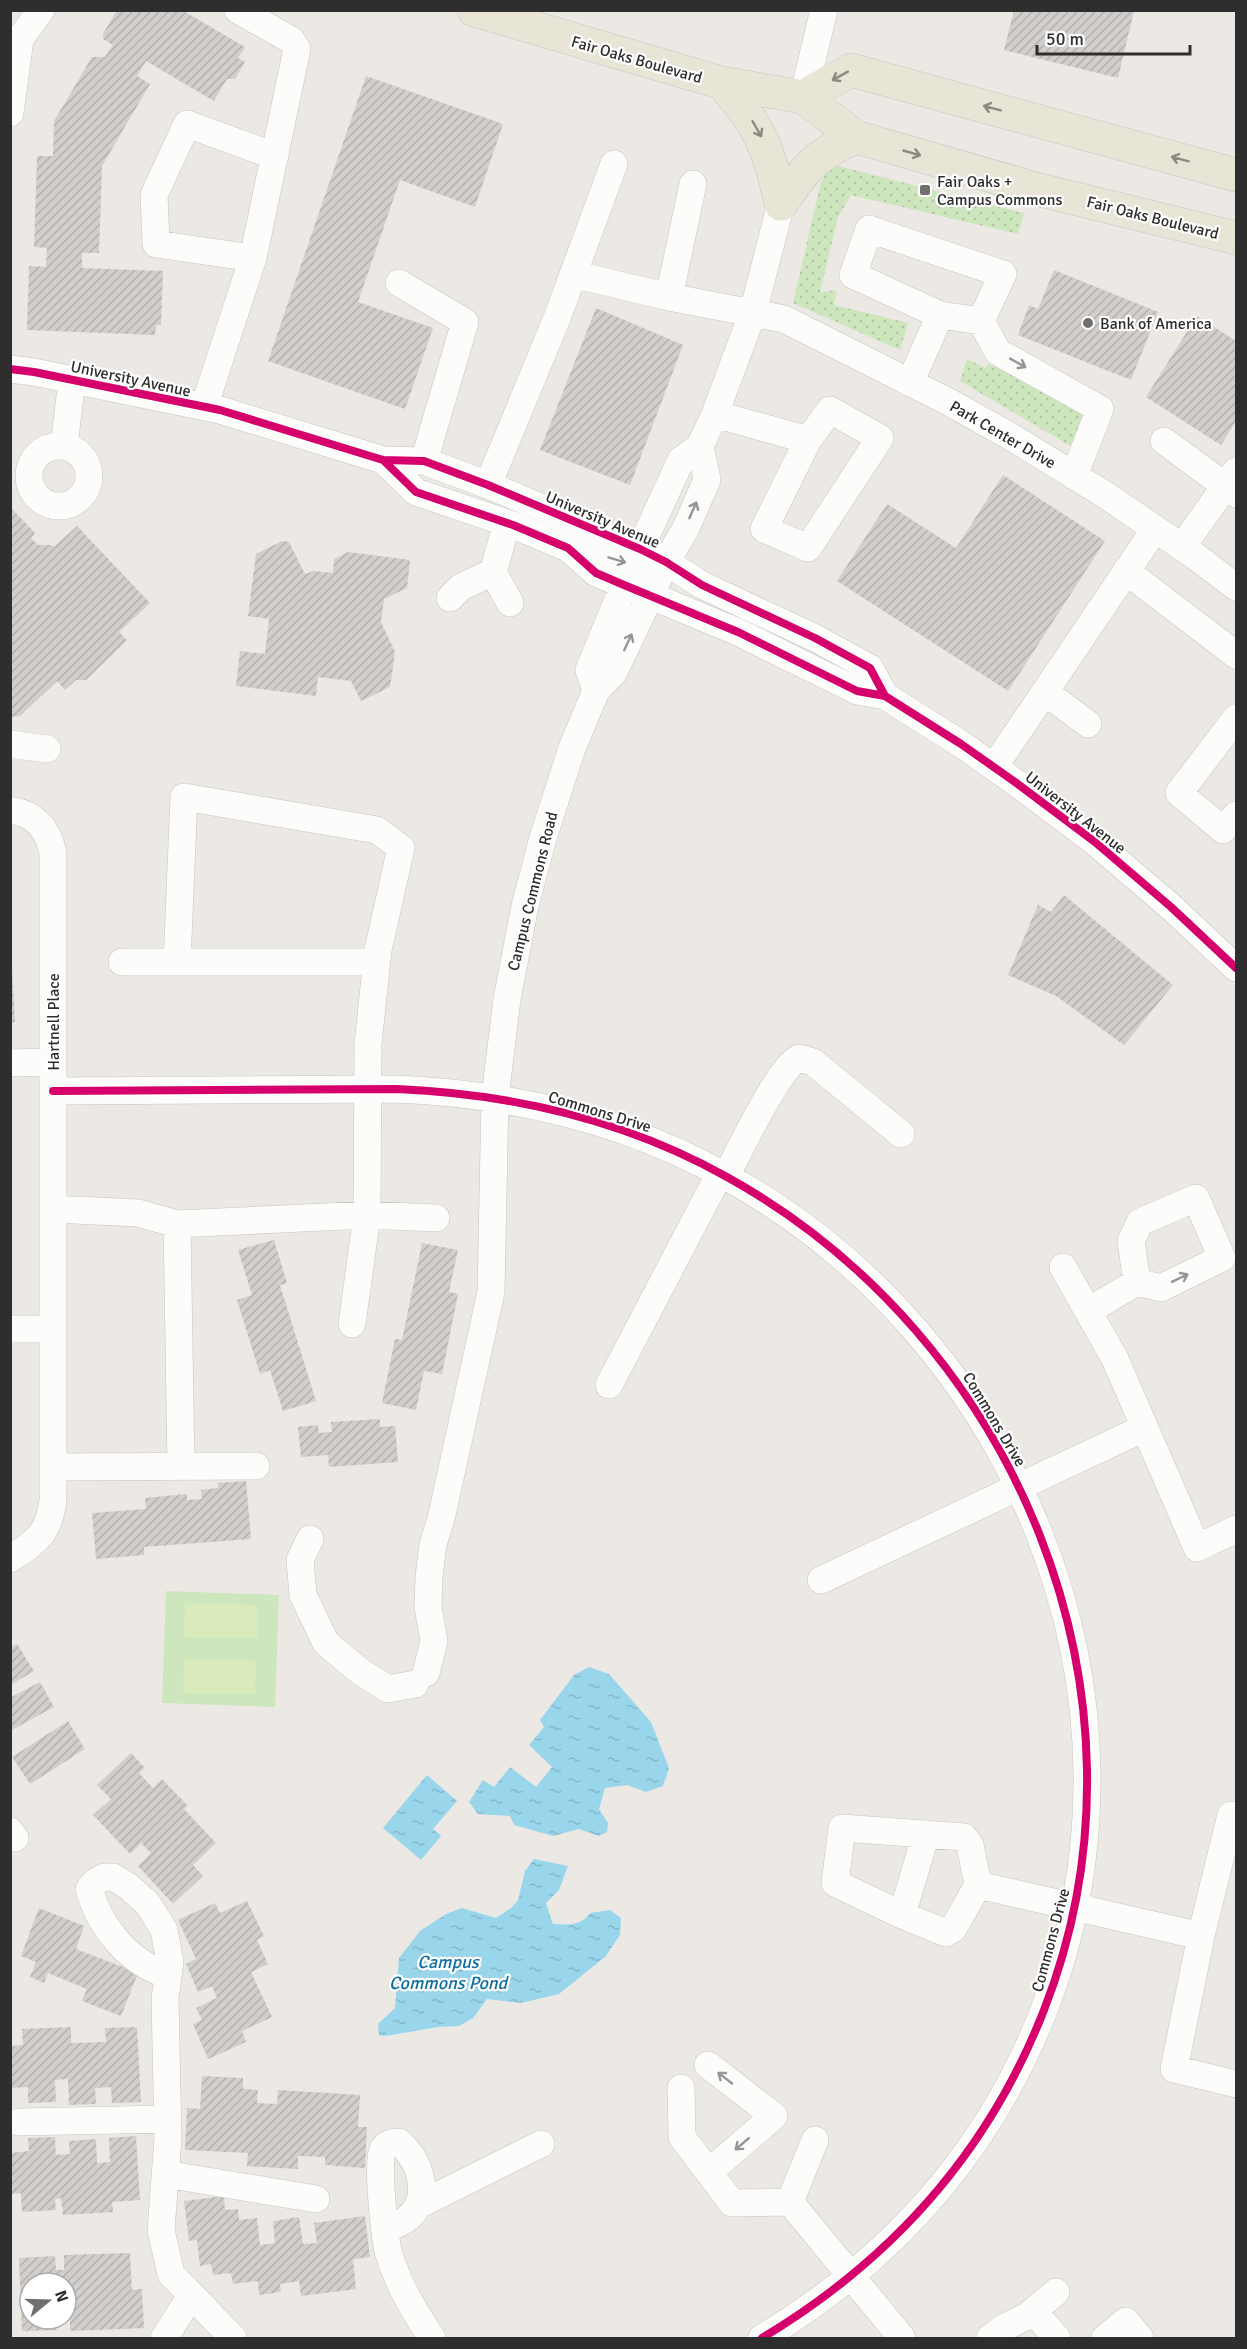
<svg xmlns="http://www.w3.org/2000/svg" width="1247" height="2349" font-family="Signika,sans-serif">
	<style>
		.grass { fill: url(#grass-dots) }
		.park { fill: #cee6be }
		.pitch { fill: #d9eabb }
		.water { fill: url(#water-ripples) }
		.building { fill: url(#building-hatch) }
		.lines { fill: none; stroke-linecap: round; stroke-linejoin: round }
		.minor-casing { stroke: #c5c4c5; stroke-width: 28 }
		.major-casing { stroke: #c6c5c4; stroke-width: 34 }
		.minor { stroke: #fcfcfb; stroke-width: 27 }
		.major { stroke: #e8e4d6; stroke-width: 33 }
		.cycleway-casing { stroke: #fff; stroke-width: 11 }
		.cycleway { stroke: #d6006c; stroke-width: 8 }
		.oneway { stroke: #8b8982 }
		.oneway2 { stroke: #959594 }
		.poi-dot { fill: #706f6e; stroke: #fff; stroke-width: 2 }
		.labels { text-anchor: middle; stroke-width: 4.5; stroke-linejoin: round; paint-order: stroke }
		.street-label { font-size: 16px; fill: #2e2e2e; stroke: #fff }
		.poi-label { font-size: 16px; fill: #2e2e2e; stroke: #fff; text-anchor: start }
		.water-label { font-size: 18px; font-style: italic; fill: #0d6fa3; stroke: #fff }
	</style>
	<defs>
		<pattern id="grass-dots" width="8" height="8" patternUnits="userSpaceOnUse" patternTransform="scale(1.5)"><rect width="8" height="8" fill="#cee6be"/><path d="M2 2h.1M6 6h.1" fill="none" stroke="#b1c6a4" stroke-width="1.8" stroke-linecap="round"/></pattern>
		<pattern id="water-ripples" width="26" height="14" patternUnits="userSpaceOnUse" patternTransform="scale(1.5)"><rect width="26" height="14" fill="#99d6ec"/><path d="M2 4q2-2 4 0t4 0M15 11q2-2 4 0t4 0" fill="none" stroke="#84b8cb"/></pattern>
		<pattern id="building-hatch" width="6" height="6" patternUnits="userSpaceOnUse" patternTransform="scale(1.5)"><rect width="6" height="6" fill="#d1cecb"/><path d="M-1 1l2-2M0 6l6-6M5 7l2-2" fill="none" stroke="#b4b1af"/></pattern>
	</defs>
	<rect width="100%" height="100%" fill="#ece8e4"/>
	<!-- grass -->
	<path class="grass" d="M838 166 1024 213 1018 234 851 195 838 217 820 292 837 290 834 305 908 323 900 350 793 303 821 182 826 174Z
		M967 359 986 368 988 364 1069 397 1089 413 1074 448 960 381Z"/>
	<!-- park -->
	<path class="park" d="M166 1591 279 1595 275 1707 162 1703Z"/>
	<!-- pitch -->
	<path class="pitch" d="M185 1604 257 1605V1638L184 1637Z
		M184 1659 256 1661 255 1694 183 1693Z"/>
	<!-- water -->
	<path class="water" d="M589 1667 609 1674 651 1722 669 1768 663 1786 646 1792 627 1785 605 1788 599 1809 608 1823 607 1832 599 1836 579 1829 553 1836 514 1825 510 1816 478 1814 469 1802 483 1780 494 1787 510 1767 536 1787 552 1767 529 1745 544 1727 540 1720 574 1675Z
		M427 1775 457 1801 433 1829 441 1836 421 1860 383 1828Z
		M534 1859 568 1866 559 1890 546 1903 553 1924C567 1925 582 1926 590 1913L610 1910 621 1918 620 1935 605 1957 559 1994 521 2003 487 1999 473 2018 459 2026 438 2027 386 2036 379 2035 378 2024 395 2008 399 1958 420 1931 446 1914 462 1908 496 1918 511 1908 518 1900 525 1871Z"/>
	<!-- building -->
	<path class="building" d="M117 10H182L245 47 238 58 245 62 235 79H227L214 101 146 61 137 76 150 84 102 166 99 253H82V268L163 271 161 325H156L155 335 27 330 29 266 46 267 47 248 34 247 37 156H53L54 121 92 57H105L113 45 103 39V34Z
		M1014 10 1134 11 1118 78 1004 50Z
		M366 76 503 124 475 207 400 180 358 302 433 328 405 409 268 361Z
		M1054 270 1158 312 1131 380 1018 335 1029 305 1038 309Z
		M596 308 683 345 630 485 540 450Z
		M1197 316 1236 341V421L1221 445 1146 397Z
		M1003 475 1105 541 1008 691 837 581 887 504 956 548Z
		M10 507 35 533 31 538 38 545H51L54 547 77 526 150 603 119 632 127 640 86 680H76L65 690 57 681 20 716 10 717Z
		M282 541 289 542 305 574 313 571 333 573 334 559 348 552 410 560 407 588 384 599 381 622 395 652 390 687 361 701 351 681 318 677 316 696 236 686 240 651 265 654 269 619 248 616 256 554Z
		M1064 895 1173 985 1124 1045 1056 996 1008 975 1038 905 1051 912Z
		M10 965H12L15 1022 10 1023Z
		M274 1240 287 1283 280 1285 316 1401 283 1411 270 1370 260 1374 237 1300 252 1295 238 1250Z
		M422 1243 458 1250 449 1292 458 1294 442 1374 424 1371 416 1410 382 1403 395 1339 402 1340Z
		M380 1419V1427L395 1426 398 1462 329 1467 328 1455 301 1457 298 1427 318 1425 319 1433 332 1432 331 1422Z
		M246 1481 251 1539 144 1547V1555L96 1559 92 1513 146 1509 145 1498 187 1494V1500L202 1499 201 1490 218 1488V1483Z
		M17 1644 34 1671 10 1685V1648Z
		M40 1682 54 1707 10 1731V1698Z
		M68 1721 85 1749 30 1784 12 1757Z
		M131 1753 145 1768 139 1773 153 1788 162 1779 188 1806 184 1809 216 1843 193 1865 203 1876 173 1904 138 1866 151 1853 141 1843 130 1854 93 1815 111 1799 97 1785Z
		M247 1901 264 1936 257 1940 268 1964 251 1972 272 2017 242 2031 246 2042 208 2059 193 2024 202 2020 196 2008 217 1998 212 1986 198 1992 186 1964 196 1959 178 1920 215 1903 220 1913Z
		M39 1908 84 1926 76 1949 138 1973 121 2016 82 2001 87 1989 48 1973 44 1983 30 1977 36 1962 21 1956Z
		M71 2027V2043L106 2042 105 2028 137 2027 141 2102 112 2103 111 2087 95 2088 96 2104 69 2105 68 2079 55 2080 56 2102 28 2103V2087L10 2088V2046L23 2045 22 2029Z
		M202 2076 243 2078V2089L258 2090 257 2103 277 2104 278 2090 360 2095 358 2127H367L365 2168 325 2165V2157L298 2156V2169L247 2166 248 2153 185 2150 187 2108 200 2109Z
		M136 2136 140 2200 112 2202 113 2212 63 2215 61 2198 55 2199 56 2210 22 2212 21 2193 10 2194V2153L29 2151 28 2138 55 2137 56 2155 70 2154 69 2141 96 2139 97 2163 110 2162 109 2138Z
		M224 2196 225 2210 238 2209 239 2220 257 2218 260 2245 275 2243 273 2221 299 2217 303 2244 317 2243 314 2223 365 2216 370 2257 353 2259 356 2289 301 2296 299 2281 280 2284 281 2292 259 2295 258 2281 233 2284 231 2273 213 2275 211 2264 200 2266 197 2240 189 2241 184 2201Z
		M130 2253 132 2290 142 2289 144 2328 70 2331V2313H66V2283H30V2319H55L56 2330 22 2331 19 2258 55 2256 56 2270H64V2255Z"/>
	<g class="lines">
		<!-- minor casing -->
		<g class="minor-casing">
			<path id="minor" d="M803 97 824 10
				M10 113 20 39 41 10
				M253 258 156 244 154 195 187 124 275 156
				M573 274 669 297 784 319 947 401 1013 438 1104 494 1195 556 1236 587
				M399 283 465 322 424 461
				M669 297 693 184
				M981 321 998 352 1100 409 1074 476
				M10 369 34 372 220 410 383 460 424 461 488 485 640 549 666 562 702 585 815 638 870 668 885 696
				M910 383 940 315 981 321 1003 274 869 229 853 275 940 315
				M204 407 253 258 297 49 291 40 238 10
				M715 414 808 440 830 410 880 438 808 548 764 529 808 440
				M1164 441 1236 494
				M29 476a30 30 0 1 1 60 0a30 30 0 1 1-60 0Z
				M64 446 72 380
				M383 460 416 492 513 525 568 548 601 554 621 562H659
				M488 485 557 318 614 164
				M507 523 493 572 510 603
				M1182 547 1236 471
				M568 548 596 573 738 632 857 691 885 696 961 744 1015 782 1095 842 1171 907 1236 968
				M640 549 681 460 700 446 715 414 753 312 781 204
				M1126 571 1236 655
				M450 598 461 587 493 572
				M596 691 589 670 624 585 639 577
				M1045 692 1088 724
				M1236 718 1179 793 1223 830 1236 815
				M10 744 47 749
				M994 767 1155 529
				M10 810C36 814 48 829 53 853V1500C49 1534 37 1541 10 1559
				M122 962H377
				M177 962 184 797 377 830 401 848 378 950 368 1044 367 1215 352 1324
				M10 1063 53 1062
				M53 1091 397 1089C513 1094 625 1120 727 1177 1016 1337 1167 1696 1044 2010 989 2151 892 2260 762 2338
				M726 1176C739 1152 778 1068 799 1058L813 1062 901 1134
				M54 1209 138 1213 177 1224 367 1215 436 1218
				M177 1224 181 1466
				M1063 1267 1115 1359 1197 1548 1236 1529
				M1088 1311 1137 1282 1161 1288 1222 1258 1196 1198 1140 1222 1131 1241 1137 1282
				M10 1329H53
				M609 1385 720 1173
				M53 1467 256 1466
				M310 1539 300 1560 303 1595 326 1643 361 1672 388 1689 415 1684
				M821 1580 1144 1428
				M426 1673 434 1641 428 1607 429 1577 433 1544 441 1519 491 1292 495 1097 507 999 525 906 543 838 572 748 596 691 614 672 666 562 685 530 707 480 700 446
				M1236 1816 1231 1815 1201 1936 1174 2069 1236 2084
				M842 1828 964 1837 970 1845 978 1885 953 1929 946 1933 902 1915 835 1883Z
				M10 1831 15 1838
				M978 1885 1201 1936
				M902 1915 926 1834
				M168 1975C129 1963 100 1928 89 1889L95 1882 104 1877H113L128 1886 148 1904 164 1930 170 1962 165 1998 168 2138 161 2230 171 2274 233 2338
				M708 2065 774 2116 709 2172
				M681 2088 682 2137 732 2203 790 2202
				M19 2122 168 2119
				M165 2174 316 2199
				M790 2202 902 2338
				M790 2202 815 2140
				M419 2205 541 2144
				M386 2229C393 2226 402 2223 408 2218 433 2197 420 2161 399 2142 392 2142 387 2143 383 2149 376 2159 385 2237 388 2251 397 2283 414 2311 432 2338
				M1033 2311 1057 2338
				M164 2338 191 2296
				M990 2338 1005 2327 1029 2315 1056 2292
				M1105 2338 1126 2321 1140 2338"/>
		</g>
		<!-- major casing -->
		<g class="major-casing">
			<path id="major" d="M474 10 722 83 803 97 856 137 1036 189 1236 238
				M722 83C760 126 769 149 781 204
				M803 97 851 70 1236 175
				M781 204C806 168 814 155 856 137"/>
		</g>
		<!-- minor -->
		<use href="#minor" class="minor"/>
		<!-- major -->
		<use href="#major" class="major"/>
		<!-- cycleway casing -->
		<g class="cycleway-casing">
			<path id="cycleway" d="M10 369 34 372 220 410 383 460 424 461 488 485 640 549 666 562 702 585 815 638 870 668 885 696
				M383 460 416 492 513 525 568 548 596 573 624 585 738 632 857 691 885 696 961 744 1015 782 1095 842 1171 907 1236 968
				M53 1091 397 1089C513 1094 625 1120 727 1177 1016 1337 1167 1696 1044 2010 989 2151 892 2260 762 2338"/>
		</g>
		<!-- cycleway -->
		<use href="#cycleway" class="cycleway"/>
	</g>
	<!-- one-way arrows -->
	<defs><path id="oneway-shaft" d="M-6 0H5M1.5-3L5.5 0L1.5 3" fill="none" stroke-width="1.6" stroke-linecap="round" stroke-linejoin="round" transform="scale(1.5)"/></defs>
	<g class="oneway">
		<use href="#oneway-shaft" transform="translate(840 76) rotate(151)"/>
		<use href="#oneway-shaft" transform="translate(992 108) rotate(-165)"/>
		<use href="#oneway-shaft" transform="translate(757 129) rotate(60)"/>
		<use href="#oneway-shaft" transform="translate(912 153) rotate(16)"/>
		<use href="#oneway-shaft" transform="translate(1180 159) rotate(-165)"/>
	</g>
	<g class="oneway2">
		<use href="#oneway-shaft" transform="translate(1018 363) rotate(29)"/>
		<use href="#oneway-shaft" transform="translate(693 510) rotate(-66)"/>
		<use href="#oneway-shaft" transform="translate(617 560) rotate(17)"/>
		<use href="#oneway-shaft" transform="translate(628 642) rotate(-65)"/>
		<use href="#oneway-shaft" transform="translate(1180 1278) rotate(-26)"/>
		<use href="#oneway-shaft" transform="translate(725 2078) rotate(-142)"/>
		<use href="#oneway-shaft" transform="translate(742 2144) rotate(139)"/>
	</g>
	<!-- markers -->
	<g class="poi-dot">
		<rect x="919" y="184" width="12" height="12" rx="3"/>
		<circle cx="1088" cy="323" r="6"/>
	</g>
	<g class="labels">
		<!-- street labels -->
		<g class="street-label">
			<text transform="translate(637 59) rotate(16)" y="6">Fair Oaks Boulevard</text>
			<text transform="translate(1153 217) rotate(14)" y="6">Fair Oaks Boulevard</text>
			<text transform="translate(131 378) rotate(12)" y="6">University Avenue</text>
			<text transform="translate(1003 434) rotate(30)" y="6">Park Center Drive</text>
			<text transform="translate(603 519) rotate(23)" y="6">University Avenue</text>
			<text transform="translate(1076 812) rotate(38)" y="6">University Avenue</text>
			<text transform="translate(532 891) rotate(-76)" y="6">Campus Commons Road</text>
			<text transform="translate(53 1022) rotate(-90)" y="6">Hartnell Place</text>
			<text transform="translate(600 1111) rotate(17)" y="6">Commons Drive</text>
			<text transform="translate(995 1419) rotate(59)" y="6">Commons Drive</text>
			<text transform="translate(1050 1940) rotate(-75)" y="6">Commons Drive</text>
		</g>
		<!-- poi labels -->
		<g class="poi-label">
			<text x="937" y="187">Fair Oaks +<tspan x="937" dy="18">Campus Commons</tspan></text>
			<text x="1100" y="329">Bank of America</text>
		</g>
		<!-- water labels -->
		<g class="water-label">
			<text x="448" y="1968">Campus<tspan x="448" dy="21">Commons Pond</tspan></text>
		</g>
	</g>
	<!-- border -->
	<rect width="1247" height="2349" fill="none" stroke="#2e2e2e" stroke-width="24"/>
	<!-- north arrow -->
	<g transform="translate(48 2301) rotate(71)"><circle r="28" fill="#ffffff" stroke="#ababab" stroke-width="1.5"/>
	<path d="M0-4.5L10 22L0 15L-10 22Z" fill="#706f6e"/>
	<text y="-9" font-size="16" font-weight="bold" text-anchor="middle" fill="#2e2e2e">N</text>
	</g>
	<!-- scale -->
	<path d="M1037 45v9h153v-9" fill="none" stroke="#2e2e2e" stroke-width="3"/>
	<text x="1046" y="45" font-size="18" fill="#2e2e2e" stroke="#ffffff" stroke-width="4.5" paint-order="stroke">50 m</text>
</svg>
